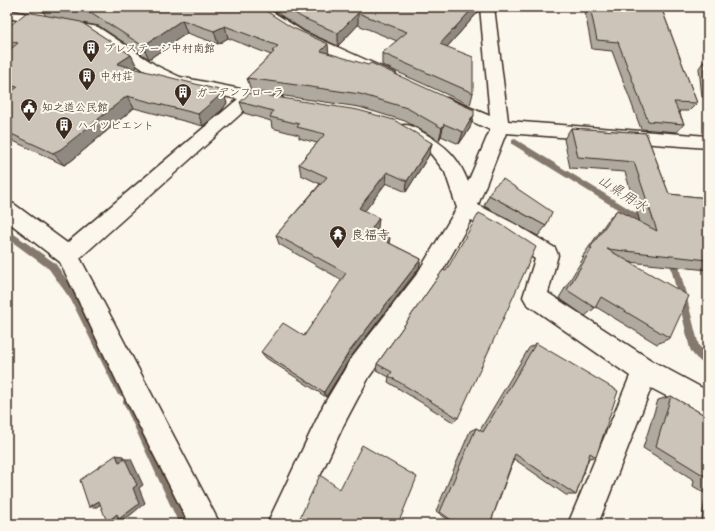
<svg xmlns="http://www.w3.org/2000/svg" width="715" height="531" font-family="Kalam,'Klee One',sans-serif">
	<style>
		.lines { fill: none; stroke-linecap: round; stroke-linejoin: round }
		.stream { fill: #85796d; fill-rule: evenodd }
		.street-casing { stroke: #3b2a1e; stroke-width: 3 }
		.street { fill: #fbf7ec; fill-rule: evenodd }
		.wall { fill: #afa99f; stroke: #3b2a1e }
		.shaded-wall { fill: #8f8982; stroke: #3b2a1e }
		.building { fill: #ccc4b9; stroke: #3b2a1e }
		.labels { text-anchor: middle; stroke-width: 4; stroke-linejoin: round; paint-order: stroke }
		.far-poi-label { font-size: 11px; fill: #3b2a1e; stroke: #fbf7ec; text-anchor: start }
		.poi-label { font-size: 13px; fill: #3b2a1e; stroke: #fbf7ec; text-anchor: start }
		.water-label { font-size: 14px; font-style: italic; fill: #605246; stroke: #fbf7ec }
	</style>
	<rect width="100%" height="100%" fill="#fbf7ec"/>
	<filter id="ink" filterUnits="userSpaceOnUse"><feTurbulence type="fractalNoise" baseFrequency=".025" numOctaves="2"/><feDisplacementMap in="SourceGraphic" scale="8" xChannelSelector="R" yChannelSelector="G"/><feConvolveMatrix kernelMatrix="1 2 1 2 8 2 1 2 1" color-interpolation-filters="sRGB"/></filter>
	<g filter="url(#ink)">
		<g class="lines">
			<!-- stream -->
			<path class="stream" d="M515 139 641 216 652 227 651 229H645L635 220 512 144V140Z
				M7 229 55 263 77 294 126 387 127 391 126 395 122 396 118 395 71 300 49 269 7 238Z
				M672 251 675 252 676 255 699 346 708 354V366C701 363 693 356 690 349L668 255 669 252Z
				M128 397 132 398 191 524H179L123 402 124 398Z"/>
			<!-- street casing -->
			<g class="street-casing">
				<path id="street" d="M249 7H265L304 32 395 73 397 76 395 79 389 81 383 79 294 38 251 10Z
					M480 7H494L508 121 708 136V148L506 133 478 205 515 224 555 248 558 255 548 293 654 362 708 391V418L651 388 598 524H568L630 376 527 304 523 297 535 259 501 236 471 220 433 288 369 377 344 424 298 524H267L324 404 351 359 417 274 457 208 445 172 431 154 399 134 396 130 399 126C408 123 414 127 422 132 446 146 458 156 468 182L490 130 441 107 439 103 441 99 447 98 490 116Z
					M7 10 98 27 157 66 180 77 276 96 282 97 284 101 282 105 276 106 254 102 80 258 220 524H189L121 390 60 262 7 221V202L14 204 67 243 238 99 170 85 147 72 89 33 7 18Z"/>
			</g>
			<!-- street -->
			<use href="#street" class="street"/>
		</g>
		<!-- wall -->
		<path class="wall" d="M40 7H260L329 54 470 128 459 144 441 136 439 140 405 121 359 107 251 91 247 78 271 55 228 38 218 44 187 33 149 59 99 26 82 23 131 55 137 67 135 69 227 103 222 110 203 126 134 108 71 161 64 165 7 138V28L46 16Z
			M268 7H480L479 11 447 47 473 93 470 105 382 65V53L397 41 358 25 338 46 305 31Z
			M584 7H661L697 103 689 111H679L684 124 677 132 641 129 612 51 592 49Z
			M704 61 708 62V97H702L699 68Z
			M240 102 432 143 429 155 406 192 386 183 364 211 378 228 376 231 390 238 389 243 421 259 419 268 350 358 326 397 266 358 261 352 304 336 342 280 279 244 276 235 320 184 301 175 299 164 317 143 299 138V135L272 128 271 121 244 113Z
			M571 128 646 133 669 194 708 198V270L629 262 670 338 657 344 596 307 585 316 559 298 584 257H582L608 220 617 210 640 222 625 172 570 168 564 139Z
			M489 195 546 226 538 236 484 206Z
			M443 270 458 418 453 422 388 382 389 377 376 370 377 364Z
			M536 343 596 457 589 458 576 495H566L514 459 490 524H454L436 511 470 431 476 428 480 430 529 348Z
			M671 396 708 417V524H701L706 494 693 486 694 480 643 448 658 400Z"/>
		<!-- shaded-wall -->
		<path class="shaded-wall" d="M474 7H480L479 11 438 57 440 44Z
			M358 13V25L338 46V33Z
			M182 20 187 33 149 59 143 46Z
			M225 26 228 38 218 44 214 31Z
			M328 44 329 56 321 51Z
			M131 55 137 67 124 76 117 64Z
			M223 91 227 103 222 110 203 126 198 114Z
			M127 96 134 108 71 161 64 165 53 153Z
			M474 115 470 128 459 144 463 132Z
			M444 124 441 136 439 140 442 128Z
			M432 143 429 155 406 192 407 181Z
			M387 172 386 183 359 219V208Z
			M379 218 378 228 371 238 372 228Z
			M421 259 419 268 350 358 326 397 324 392 349 352Z
			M116 455 123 456 126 463 119 462Z
			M125 459H131L143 485 139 488 145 503 127 518 119 519 133 488Z
			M106 500 97 507H89L99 501Z
			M125 513 114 521 107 522 117 514Z"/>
		<!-- building -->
		<path class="building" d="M58 7H260L291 27 328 44 321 51 368 65 371 63 474 110V115L463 132 444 124 442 128 407 108 360 94 247 78 274 52 272 51 278 46 225 26 214 31 182 20 143 46 92 13Z
			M285 7H474L440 44 473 57V93L382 53 407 32 358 13 338 33 303 18Z
			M590 7H661L697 103 674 102 684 124 648 121 618 42 597 40Z
			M27 12 81 22 131 55 117 64 223 91 218 97 198 114 127 96 61 149 53 153 7 132V117L12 113 7 111V94L18 87 7 85V52L18 43 7 41V28Z
			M704 61 708 62V90Z
			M250 93 358 110 394 120 432 143 407 181 387 172 359 208 379 218 372 228 390 238 387 242 421 259 349 352 324 392 261 352 283 323 304 336 346 273 276 235 327 177 299 164 325 134 297 127 299 124 270 117 273 111 240 102Z
			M571 128 646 133 669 194 708 198V260L607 249 689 296 670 338 601 297 595 308 567 290 592 248H590L617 210 657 231 634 162 578 157Z
			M503 179 552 212 546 226 489 195 494 186Z
			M479 213 506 227 536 247 458 418 389 376 392 372 377 364 443 270 446 271Z
			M536 343 618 391 596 457 590 453 576 495 515 454 490 524H457L440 512 476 428 483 432Z
			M671 396 708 417V478L656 446Z
			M362 445 417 477 398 524H300L298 522 320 475 340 489Z
			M116 455 119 462 125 459 137 485 133 488 139 504 119 519 117 514 107 522 99 501 89 507 80 480Z"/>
	</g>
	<!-- icons -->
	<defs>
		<g id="building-pin" transform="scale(0.9)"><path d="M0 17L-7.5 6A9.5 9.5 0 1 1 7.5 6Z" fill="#3b2a1e" stroke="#fbf7ec"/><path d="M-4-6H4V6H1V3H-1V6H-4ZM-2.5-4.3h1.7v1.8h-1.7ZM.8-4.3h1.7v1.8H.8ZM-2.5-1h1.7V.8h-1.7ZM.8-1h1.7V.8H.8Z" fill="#fff"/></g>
		<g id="civic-pin" transform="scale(0.9)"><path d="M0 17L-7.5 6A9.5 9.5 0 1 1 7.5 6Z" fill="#3b2a1e" stroke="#fbf7ec"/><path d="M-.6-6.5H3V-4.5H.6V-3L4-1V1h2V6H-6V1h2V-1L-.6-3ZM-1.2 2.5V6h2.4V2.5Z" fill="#fff"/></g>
		<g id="temple-pin" transform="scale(0.9)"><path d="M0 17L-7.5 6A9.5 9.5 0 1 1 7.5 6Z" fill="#3b2a1e" stroke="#fbf7ec"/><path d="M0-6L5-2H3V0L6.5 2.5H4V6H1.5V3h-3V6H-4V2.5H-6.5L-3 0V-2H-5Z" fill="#fff"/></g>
	</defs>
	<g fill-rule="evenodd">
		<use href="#building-pin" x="91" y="48"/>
		<use href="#building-pin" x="87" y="76"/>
		<use href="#building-pin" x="183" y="92"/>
		<use href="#civic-pin" x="29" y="107"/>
		<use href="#building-pin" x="64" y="125"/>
		<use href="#temple-pin" x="338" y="234"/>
	</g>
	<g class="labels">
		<!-- far-poi labels -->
		<g class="far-poi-label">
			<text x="104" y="52">プレステージ中村南館</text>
			<text x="100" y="80">中村荘</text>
			<text x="196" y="96">ガーデンフローラ</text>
			<text x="42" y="111">知之道公民館</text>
			<text x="77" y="129">ハイツビエント</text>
		</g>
		<!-- poi labels -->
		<g class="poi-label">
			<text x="351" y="239">良福寺</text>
		</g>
		<!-- water labels -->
		<g class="water-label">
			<text transform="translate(623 193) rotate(33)" y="5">山県用水</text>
		</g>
	</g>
	<!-- margin -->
	<rect width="715" height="531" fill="none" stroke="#fbf7ec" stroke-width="24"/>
	<rect x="12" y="12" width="691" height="507" fill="none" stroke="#3b2a1e" stroke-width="1.5" filter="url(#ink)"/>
</svg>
